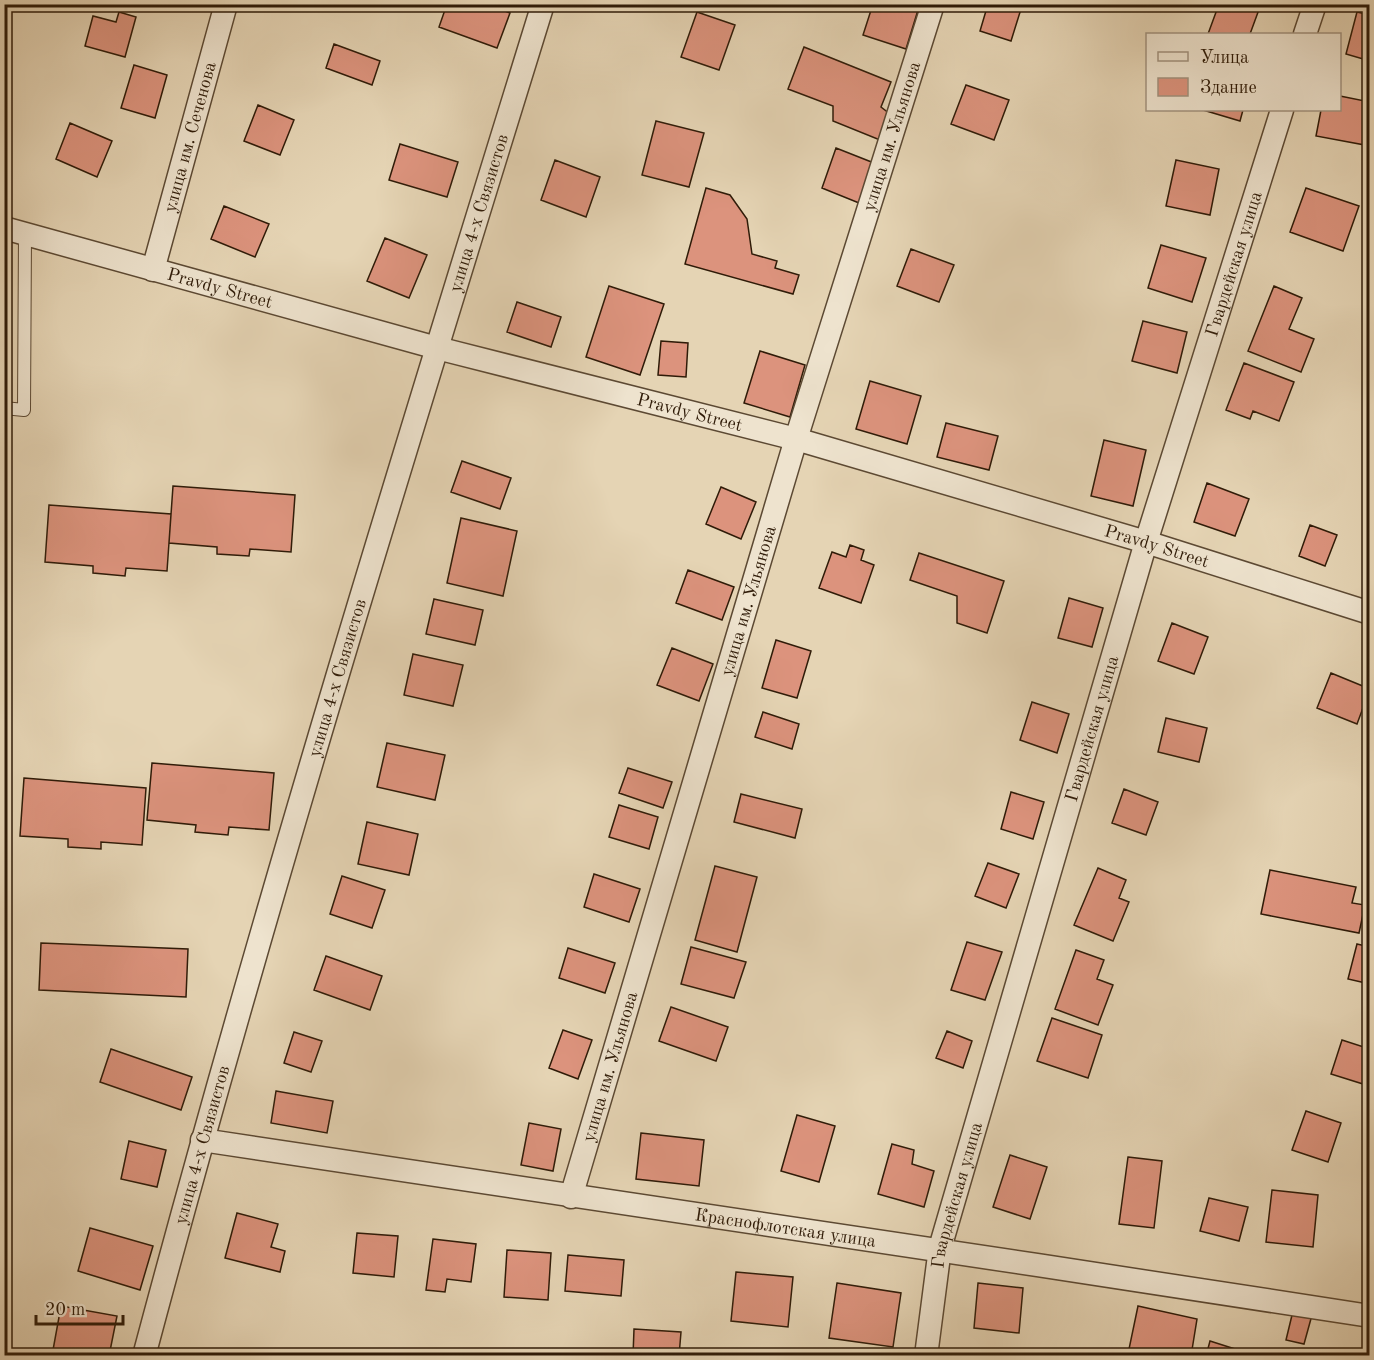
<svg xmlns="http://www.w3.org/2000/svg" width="1374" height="1360" font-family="'Old Standard TT',serif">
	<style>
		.building { fill: #dc937d; stroke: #2f1b08; stroke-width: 1.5 }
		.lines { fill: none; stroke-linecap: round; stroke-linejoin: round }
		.lane-casing { stroke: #5c4933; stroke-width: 14 }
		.street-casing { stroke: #5c4933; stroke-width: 25 }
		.lane { stroke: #eee3ce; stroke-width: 12 }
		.street { stroke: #eee3ce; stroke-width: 22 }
		.labels { text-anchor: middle; stroke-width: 4.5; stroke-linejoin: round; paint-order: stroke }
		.street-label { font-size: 18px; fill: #2f1b08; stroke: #eee3ce }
	</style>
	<rect width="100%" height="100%" fill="#e5d4b4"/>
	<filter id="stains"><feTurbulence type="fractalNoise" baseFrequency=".00333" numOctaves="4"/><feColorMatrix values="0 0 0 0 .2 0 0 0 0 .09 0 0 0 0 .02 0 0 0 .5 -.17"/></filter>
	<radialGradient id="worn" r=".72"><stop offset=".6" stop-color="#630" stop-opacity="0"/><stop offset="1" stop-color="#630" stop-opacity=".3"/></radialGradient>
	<!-- building -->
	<path class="building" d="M4 4H12L8 21 4 20Z
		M447 4H488L510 13 497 48 439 27Z
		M873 4H901L918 10 906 49 863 35Z
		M988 4H1008L1021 9 1011 41 980 31Z
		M1219 4H1261L1250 34H1208Z
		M119 12 136 17 125 57 85 46 93 16 116 22Z
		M697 12 735 25 719 70 681 57Z
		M1357 12 1370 15V61L1346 54Z
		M334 44 380 61 372 85 326 68Z
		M804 47 891 82 881 107 890 114 880 140 833 121V106L788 89Z
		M134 65 167 75 155 118 121 108Z
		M966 85 1009 100 994 140 951 124Z
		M1340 96 1370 102 1365 145 1316 136 1321 110H1340Z
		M258 105 294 120 280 155 244 141Z
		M1203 110H1243L1240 121Z
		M656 121 704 133 689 187 642 175Z
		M70 123 112 141 97 177 56 159Z
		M400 144 458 162 447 197 389 180Z
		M836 148 874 163 859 203 822 188Z
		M555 160 600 177 586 217 541 200Z
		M1176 160 1219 169 1210 215 1166 206Z
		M706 188 730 195 747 219 752 254 777 261 775 268 799 275 793 294 685 264Z
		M1306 188 1359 206 1343 251 1290 232Z
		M224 206 269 224 255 257 211 239Z
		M385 238 427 255 409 298 367 281Z
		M1161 245 1206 258 1192 302 1148 288Z
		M911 249 954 265 939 302 897 286Z
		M609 286 664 304 640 375 586 357Z
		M1274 286 1302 298 1289 329 1314 339 1301 372 1248 351Z
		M517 302 561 317 551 347 507 332Z
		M4 315H9L6 364H4Z
		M1143 321 1187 332 1177 373 1132 361Z
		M661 341 688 343 686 377 658 375Z
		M760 351 805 365 790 417 744 403Z
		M1244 363 1294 382 1279 421 1253 411 1250 419 1226 410Z
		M870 381 921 396 907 444 856 429Z
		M946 423 998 436 989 470 937 457Z
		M1104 440 1146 450 1133 506 1091 496Z
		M462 461 511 478 500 509 451 492Z
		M1207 483 1249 499 1235 536 1194 522Z
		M173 486 295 495 291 552 250 549 249 556 217 554V547L169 543Z
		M721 487 756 502 741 539 706 524Z
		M49 505 171 514 167 571 126 568 125 576 93 573V566L45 562Z
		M461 518 517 531 503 596 447 583Z
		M1310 525 1337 535 1325 566 1299 556Z
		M850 545 864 550 861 560 874 565 861 603 819 588 832 552 846 557Z
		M919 553 1004 581 987 633 957 623V596L910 580Z
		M688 570 734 587 722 620 676 603Z
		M1069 598 1103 608 1092 647 1058 638Z
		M434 599 483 610 475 645 426 634Z
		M1172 623 1208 637 1194 674 1158 661Z
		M776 640 811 651 797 698 762 688Z
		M672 648 713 664 699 701 657 685Z
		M413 654 463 665 453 706 404 695Z
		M1331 673 1370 689 1357 724 1317 708Z
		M1032 702 1069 714 1057 753 1020 740Z
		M763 712 799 724 792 749 755 737Z
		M1166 718 1207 728 1199 762 1158 752Z
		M387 743 445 755 435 800 377 787Z
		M152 763 274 773 269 830 229 827 228 835 195 832 196 825 147 820Z
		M628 768 672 782 663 808 619 793Z
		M24 778 146 788 142 845 101 842V849L68 847V839L20 836Z
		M1124 789 1158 802 1146 835 1112 823Z
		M1011 792 1044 802 1033 839 1001 829Z
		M741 794 802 809 795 838 734 822Z
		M619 805 658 817 649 849 609 837Z
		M367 822 418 834 409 875 358 864Z
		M988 863 1019 874 1006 908 975 896Z
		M715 866 757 877 737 952 695 940Z
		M1098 868 1126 880 1119 898 1129 902 1113 941 1074 925Z
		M1270 870 1356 887 1352 903 1365 905 1359 933 1261 914Z
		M594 874 640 889 629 922 584 907Z
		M342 876 385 890 372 928 330 914Z
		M967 942 1002 952 985 1000 951 990Z
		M41 943 188 949 186 997 39 990Z
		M1357 944 1370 947V984L1348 979Z
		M691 947 746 962 734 998 681 984Z
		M568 948 615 963 605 993 559 978Z
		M1076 950 1104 960 1097 979 1113 985 1098 1025 1055 1009Z
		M326 956 382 976 370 1010 314 990Z
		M671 1007 728 1027 716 1061 659 1041Z
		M1052 1018 1102 1035 1088 1078 1037 1061Z
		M563 1030 592 1040 578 1079 549 1068Z
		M947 1031 972 1041 963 1068 936 1058Z
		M294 1032 322 1041 311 1072 284 1063Z
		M1342 1040 1370 1049V1065L1363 1084 1331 1074Z
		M111 1049 192 1077 181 1110 100 1082Z
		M276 1091 333 1101 327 1133 271 1123Z
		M1306 1111 1341 1123 1328 1162 1292 1150Z
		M797 1115 835 1126 819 1182 781 1171Z
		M529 1123 561 1129 553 1171 521 1165Z
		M641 1133 704 1140 699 1186 636 1179Z
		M129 1141 166 1150 157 1187 121 1179Z
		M892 1144 914 1150 912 1164 934 1171 924 1207 878 1194Z
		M1010 1155 1047 1167 1030 1219 993 1207Z
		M1128 1157 1162 1161 1154 1228 1119 1224Z
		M1272 1190 1318 1195 1313 1247 1266 1242Z
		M1209 1198 1248 1207 1239 1241 1200 1231Z
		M237 1213 278 1224 271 1247 285 1251 280 1272 225 1258Z
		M90 1228 153 1246 140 1290 78 1271Z
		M357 1233 398 1236 394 1277 353 1273Z
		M433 1239 476 1244 471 1282 447 1279 445 1292 426 1290Z
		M507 1250 551 1253 548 1300 504 1297Z
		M568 1255 624 1260 621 1296 565 1291Z
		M736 1272 793 1277 788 1327 731 1321Z
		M837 1283 901 1293 893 1347 829 1338Z
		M978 1283 1023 1288 1019 1333 974 1328Z
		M61 1306 117 1316 109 1356H85L53 1350Z
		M1138 1306 1197 1319 1191 1356 1129 1349Z
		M1293 1311 1312 1315 1304 1344 1286 1340Z
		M634 1329 681 1332 679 1356H633Z
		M1210 1341 1257 1356H1206Z"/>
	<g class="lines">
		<!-- lane casing -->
		<g class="lane-casing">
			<path id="lane" d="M4 408 24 410 25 234"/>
		</g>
		<!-- street casing -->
		<g class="street-casing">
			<g id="street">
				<path d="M1305 34 1315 4"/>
				<path id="s1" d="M4 228 437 348 796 439 1146 542 1370 613"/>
				<path id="s2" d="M153 270 226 4"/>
				<path id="s3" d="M202 1140C591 1200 981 1255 1370 1316"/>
				<path id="s4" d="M571 1197 796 439 933 4"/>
				<path id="s5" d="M144 1356C265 902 404 453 543 4"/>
				<path id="s6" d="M926 1356 940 1248 1146 542 1282 110"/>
			</g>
		</g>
		<!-- lane -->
		<use href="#lane" class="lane"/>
		<!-- street -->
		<use href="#street" class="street"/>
	</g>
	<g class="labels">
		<!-- street labels -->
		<g class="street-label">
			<text dy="6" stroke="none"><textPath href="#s4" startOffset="1108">улица им. Ульянова</textPath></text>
			<text dy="6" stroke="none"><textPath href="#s2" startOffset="138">улица им. Сеченова</textPath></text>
			<text dy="6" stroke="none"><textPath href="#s5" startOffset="1191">улица 4-х Связистов</textPath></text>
			<text dy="6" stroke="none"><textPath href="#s6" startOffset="1136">Гвардейская улица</textPath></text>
			<text dy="6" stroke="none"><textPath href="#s1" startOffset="224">Pravdy Street</textPath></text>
			<text dy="6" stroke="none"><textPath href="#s1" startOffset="710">Pravdy Street</textPath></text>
			<text dy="6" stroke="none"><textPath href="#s1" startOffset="1196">Pravdy Street</textPath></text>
			<text dy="6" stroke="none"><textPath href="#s4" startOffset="622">улица им. Ульянова</textPath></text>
			<text dy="6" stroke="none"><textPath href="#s5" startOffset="705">улица 4-х Связистов</textPath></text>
			<text dy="6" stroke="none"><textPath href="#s6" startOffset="650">Гвардейская улица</textPath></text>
			<text dy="6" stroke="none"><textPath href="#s4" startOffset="136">улица им. Ульянова</textPath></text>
			<text dy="6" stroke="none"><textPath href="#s5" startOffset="219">улица 4-х Связистов</textPath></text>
			<text dy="6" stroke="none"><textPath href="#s6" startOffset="164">Гвардейская улица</textPath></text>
			<text dy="6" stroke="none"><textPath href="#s3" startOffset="590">Краснофлотская улица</textPath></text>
		</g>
	</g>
	<!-- margin -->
	<rect width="1374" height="1360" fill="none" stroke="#e5d4b4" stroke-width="24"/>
	<rect x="6" y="6" width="1362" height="1348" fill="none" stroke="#2f1b08" stroke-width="3"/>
	<rect x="12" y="12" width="1350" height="1336" fill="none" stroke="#2f1b08" stroke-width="1.5"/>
	<!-- legend -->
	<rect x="1146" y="33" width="195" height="78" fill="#eee3ce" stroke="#a2937f" stroke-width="1.5"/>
	<rect x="1158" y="52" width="30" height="9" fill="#eee3ce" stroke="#a2937f" stroke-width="1.5"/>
	<text x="1200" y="63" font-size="18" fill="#2f1b08">Улица</text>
	<rect x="1158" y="78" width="30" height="18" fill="#dc937d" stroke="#a2937f" stroke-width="1.5"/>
	<text x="1200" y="93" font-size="18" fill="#2f1b08">Здание</text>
	<!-- scale -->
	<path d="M36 1315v9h87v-9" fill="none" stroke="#2f1b08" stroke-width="3"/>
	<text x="45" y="1315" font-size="18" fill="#2f1b08" stroke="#eee3ce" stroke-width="4.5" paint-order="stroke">20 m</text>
	<rect width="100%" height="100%" filter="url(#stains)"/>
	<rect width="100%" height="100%" fill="url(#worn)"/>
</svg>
